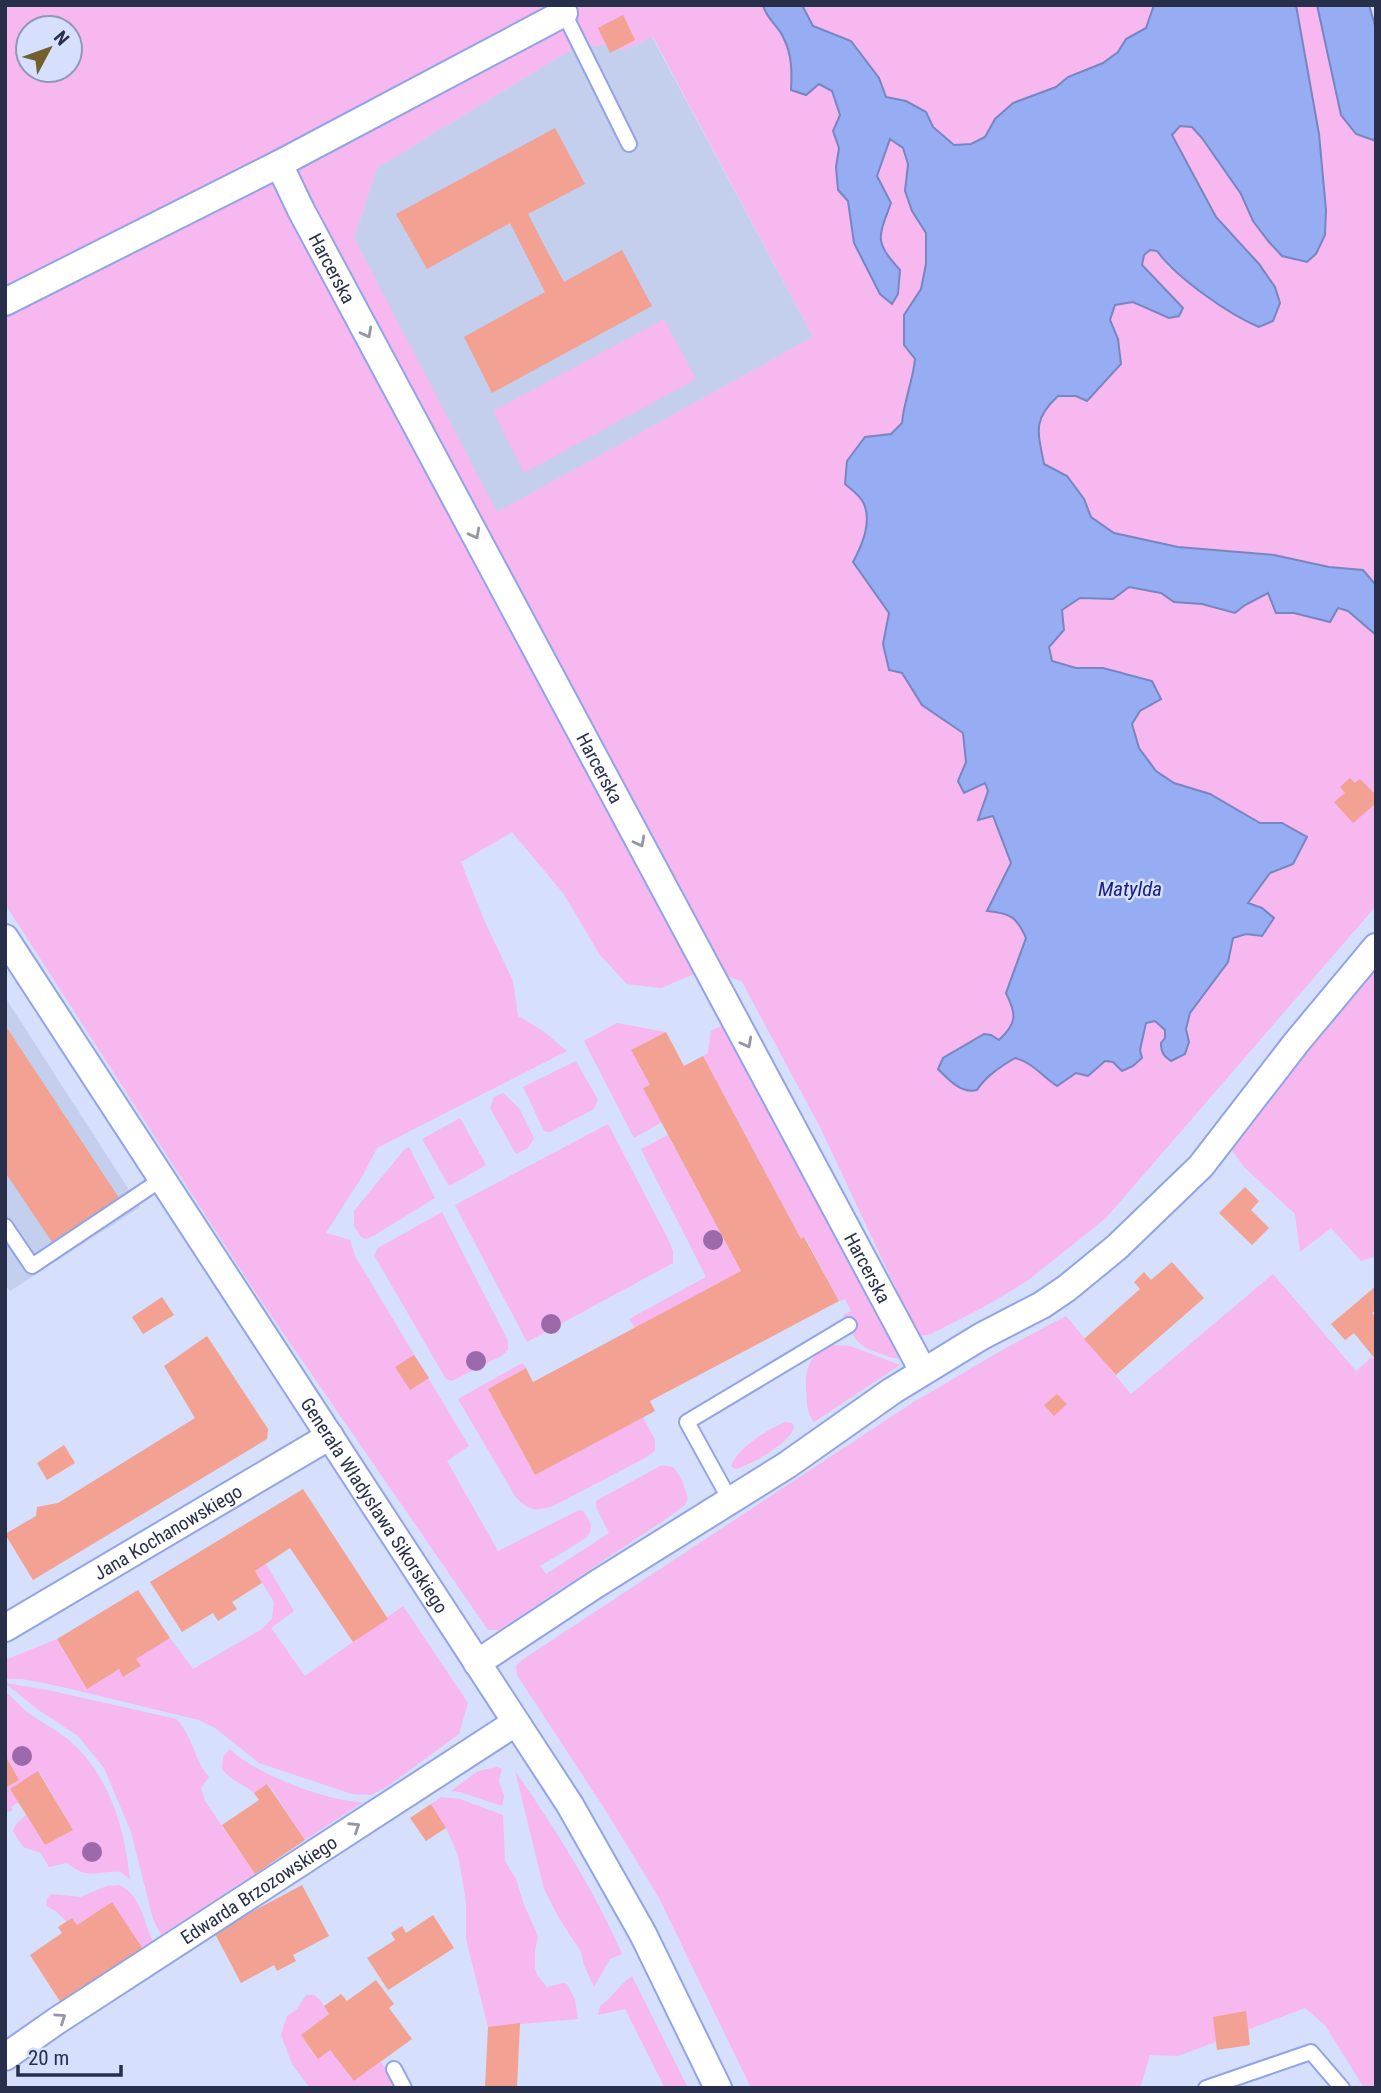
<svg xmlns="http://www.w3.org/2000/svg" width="1381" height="2093" font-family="'Roboto Condensed',sans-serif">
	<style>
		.built { fill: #c4ceed }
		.green { fill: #f7b7ef; fill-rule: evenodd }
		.water { fill: #96acf3; stroke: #7586c0; stroke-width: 2 }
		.building { fill: #f2a192 }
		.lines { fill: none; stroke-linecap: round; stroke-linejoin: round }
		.lane-casing { stroke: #90a4e7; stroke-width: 18 }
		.street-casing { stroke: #90a4e7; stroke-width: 30 }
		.lane { stroke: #fff; stroke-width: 14 }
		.street { stroke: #fff; stroke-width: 26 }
		.tree { fill: #9c69aa }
		.oneway { stroke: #9397a4 }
		.labels { text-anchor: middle; stroke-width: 5; stroke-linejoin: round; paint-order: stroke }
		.street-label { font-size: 19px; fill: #272f4a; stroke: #d6dffb }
		.water-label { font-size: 21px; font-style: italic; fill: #1b2084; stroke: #d6dffb }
	</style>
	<rect width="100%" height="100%" fill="#d6dffb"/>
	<!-- built -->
	<path class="built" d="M652 37 813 337 496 513 354 238 377 168 567 52 605 44 623 50Z
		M5 997 140 1207 10 1291 5 1284Z"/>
	<!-- green -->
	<path class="green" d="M7 5H763C766 19 779 26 784 39 792 55 792 72 792 90L819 84 832 91 840 115 833 131 839 148 836 167 848 201 854 243 864 261 882 249 881 229 891 203 877 176 890 138C918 159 903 164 905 191 906 205 917 217 924 229 931 241 926 275 921 288 917 297 909 307 904 315L916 359 914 374 904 402 902 423 845 483C851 489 861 496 864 504 873 523 862 545 853 562L889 613 883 644C907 681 925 709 963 733L966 762 985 782 988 791 979 819 993 816 1011 863 1004 881 1002 913 1019 921 1026 938 1017 961 1012 1028 999 1040 991 1035 953 1084 969 1092 977 1090C986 1076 1000 1067 1014 1058L1088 1076 1105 1061 1113 1062 1140 1050 1147 1023 1155 1021 1165 1030V1038L1161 1043V1049L1189 1042C1181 1002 1216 991 1228 960 1231 953 1232 945 1233 938L1246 934 1262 935 1248 903 1269 873 1293 864 1307 838 1282 823H1260L1210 794 1174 783 1156 771 1139 748 1132 724 1140 711 1161 699 1152 681 1103 668H1076L1052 661 1049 647 1064 630 1062 610 1080 598 1113 599 1129 586 1161 593 1174 602 1202 604 1235 613 1245 605 1268 593 1276 613H1294L1330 622 1337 608C1353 613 1365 623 1376 635V906L1106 1218 1027 1281 991 1303 931 1334 921 1336 916 1331 820 1127 742 982 709 968 661 988 627 984 600 955 563 893 512 832 461 862 484 920 513 981 518 1016 543 1031 567 1051 377 1148 363 1175 326 1233 350 1240 355 1256 469 1446 447 1461 498 1551 573 1513 580 1510 584 1512C590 1522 595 1527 586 1538L540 1566 546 1574 609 1533 596 1507V1501L662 1465 673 1467 681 1478 688 1498 685 1505 663 1521 499 1630H488L255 1292 5 904ZM28 28H70V70H28ZM653 37 813 337 497 512 354 238 377 168 567 52 605 44 623 50Z
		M802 5H1154L1146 28 1126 39 1118 52 1103 63 1068 77 1056 87 995 119 985 137 971 144 954 145 933 127 925 112 906 101 886 97 879 78 851 41 813 26Z
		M1296 5H1317L1332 75 1356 134 1376 141V585L1363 570 1329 567 1274 555 1179 547 1114 533 1091 517 1084 499 1067 476 1044 464C1038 432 1032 420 1058 396H1076L1118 339 1110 320 1115 305 1133 302 1183 308 1142 265 1144 255 1151 250 1157 251 1169 268 1275 287 1259 264 1216 217 1172 135 1180 126 1192 127 1202 138 1241 195 1253 221 1269 242 1282 256 1307 262 1325 235 1326 210 1319 134Z
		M664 319 696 379 524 473 493 411Z
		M1376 965V1256L1361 1261 1331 1228 1300 1252 1295 1214 1244 1167 1229 1146Z
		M617 1023 666 1032 631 1050 650 1085 644 1088 662 1122 634 1138 584 1041Z
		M725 1024 904 1357C895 1360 890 1357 882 1354 854 1345 856 1340 843 1315L851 1311 845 1299 839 1301 805 1237 801 1239 703 1056 708 1053 711 1031Z
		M576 1061 598 1100 594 1109 550 1132 544 1131 523 1087Z
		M503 1093 519 1108 534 1138 528 1148 516 1154 490 1108 494 1097Z
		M460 1118 486 1165 449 1186 422 1139Z
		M608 1124 668 1239 673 1251V1263L527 1342 455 1205Z
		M668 1135 741 1271 635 1328 629 1319 706 1277 641 1149Z
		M409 1147 435 1198 373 1236 366 1239 361 1237 354 1226V1211L404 1150Z
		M442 1212 508 1341V1350L501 1356 452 1381 446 1379 374 1255 378 1248Z
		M1273 1274 1356 1371 1372 1357 1376 1361V2088H1364L1325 2025 1305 2008 1178 2056 1150 2055 1140 2088H751L659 1898 608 1814 517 1675 516 1666 522 1660 912 1403 1004 1349 1066 1316 1131 1394Z
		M831 1345 850 1346 900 1365 814 1422C806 1411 807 1403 806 1390 805 1367 810 1355 831 1345Z
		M522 1363 526 1368 488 1389 535 1475 643 1417 655 1440V1450L647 1457 553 1506C536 1512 527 1510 515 1496L458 1399Z
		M785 1422 792 1423 794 1427C790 1443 751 1465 735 1469L731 1466C739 1446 766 1431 785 1422Z
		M266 1564 294 1611 271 1628 305 1676 403 1606 468 1703 459 1734 388 1786 371 1795 352 1794 259 1763 215 1728 199 1720 54 1685 22 1679H5V1660L57 1639 87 1688 119 1669 124 1677 140 1667 136 1659 170 1638 193 1669 262 1629 272 1619 274 1602 255 1571Z
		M5 1683 48 1690 176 1719C193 1736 194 1760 209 1777L201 1788 205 1801 255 1874 161 1935 153 1919 131 1832 104 1768 78 1736 37 1709Z
		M5 1691C15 1700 22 1709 33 1716 46 1725 62 1733 73 1744 111 1779 125 1831 130 1880L121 1872C97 1870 88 1881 67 1863L49 1867 41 1853 23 1847 13 1831 16 1824 26 1815 45 1845 73 1830 39 1771 11 1789 19 1802 11 1807 13 1810 5 1813V1788L19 1780 5 1755Z
		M230 1749C254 1774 329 1802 363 1802L305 1840 268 1784 254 1793C242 1783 231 1781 222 1769L223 1757Z
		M497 1767 502 1769 499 1781 504 1796 502 1806 460 1792 451 1791 478 1771Z
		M515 1771C555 1828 594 1890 622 1954L610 1959 594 1987 584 1965 581 1952 559 1918 544 1889Z
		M441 1797 460 1799 503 1815 505 1861 516 1879 524 1905 538 1936 535 1951V1968L537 1975 547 1987 563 1983 567 1984 575 2000 578 2019 488 2027 466 1939V1901L458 1855 446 1828 431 1804Z
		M120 1885C142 1898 143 1920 153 1942L143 1949 112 1902 77 1925 72 1918 67 1922 57 1912 46 1906 47 1899 51 1894 80 1897 107 1886Z
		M632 1976 688 2088H665L625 2009 598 2015 600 2006C611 1999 619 1985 632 1976Z
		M306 1995H314L320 2000 329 2014 301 2035 318 2059 330 2050 354 2081 381 2062 399 2088H310L292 2064 281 2035 287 2016 297 2009Z"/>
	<!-- water -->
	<path class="water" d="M763 5H802L813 26 851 41 879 78 886 97 906 101 926 112 933 127 954 145 971 144 985 137 995 119 1013 103 1056 87 1068 77 1103 63 1118 52 1126 39 1146 28 1154 5H1296L1319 134 1326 210 1325 235 1316 254 1307 262 1282 256 1269 242 1253 221 1241 194 1202 138 1192 127 1180 126 1172 135 1216 217 1259 264 1275 287 1280 303 1273 321 1259 327C1228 314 1177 278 1157 251L1150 250 1144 255 1142 265 1183 308 1179 316 1169 318 1133 302 1115 305 1110 320 1118 339 1121 364 1087 401 1076 396H1058C1032 420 1038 432 1044 464L1067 476 1084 499 1091 517 1114 533 1178 547 1274 555 1329 567 1363 570 1376 585V635L1348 611 1338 608 1330 622 1294 613H1276L1268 593 1245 605 1235 613 1202 604 1174 602 1161 593 1129 587 1113 599 1080 598 1062 610 1064 630 1049 647 1052 661 1076 668H1103L1152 681 1161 699 1140 711 1132 724 1139 748 1156 771 1174 783 1210 794 1260 823H1282L1307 837 1293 864 1270 873 1248 903 1262 908 1274 918 1262 936 1246 934 1233 938 1228 962 1190 1013 1186 1029 1189 1042 1185 1054 1171 1061C1164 1056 1161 1053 1161 1043L1165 1038V1030L1155 1021 1146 1023 1140 1050 1142 1058 1133 1066 1122 1071 1113 1062 1105 1061 1088 1076 1076 1073 1057 1086C1042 1076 1032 1062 1015 1058 1000 1067 986 1076 977 1090 961 1094 949 1080 938 1069L943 1058 984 1034 991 1035 999 1040C1017 1023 1017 1015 1006 993L1026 938C1017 917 1010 913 987 911L1011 863 993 816 978 820 988 791 985 783 964 793 958 781 966 762 963 733 922 705 902 673 889 670 883 644 889 613 853 562C862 545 872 523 864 504 861 496 851 489 845 484L847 461 865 437 891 434 902 423C904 400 913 381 915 359L904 345V315L921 289 926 264V233L912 211 905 191 908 164 903 148 890 139 877 176 891 203C878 238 874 241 900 270L898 294 892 304 880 294 854 243 848 201 838 190 836 167 839 148 833 131 840 115 832 91 819 84 806 95 791 90C792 72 792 55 784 39 779 26 766 19 763 5Z
		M1317 5H1369L1376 29V141L1356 134 1341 115Z"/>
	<!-- building -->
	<path class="building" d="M623 15 635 40 610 53 598 28Z
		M555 128 585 184 528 214 546 249 564 282 622 250 652 306 492 393 464 337 545 292 510 223 427 269 396 214Z
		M1350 778 1355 783 1360 779 1376 795V803L1353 823 1334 802 1345 793 1340 787Z
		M5 1025 119 1198 52 1242 5 1172Z
		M666 1032 684 1066 703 1056 801 1239 804 1237 839 1301 650 1401 655 1411 535 1475 488 1389 526 1368 533 1382 741 1271 643 1088 650 1085 631 1050Z
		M1245 1187 1259 1201 1251 1210 1269 1228 1252 1245 1219 1213Z
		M1172 1262 1204 1298 1116 1375 1084 1339 1140 1289 1134 1282 1144 1272 1151 1280Z
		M1376 1286V1310L1372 1313 1376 1317V1360L1354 1333 1345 1340 1331 1324Z
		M162 1297 174 1315 143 1334 132 1317Z
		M207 1336 268 1429 267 1439 33 1580 5 1534 36 1516 37 1507 58 1503 195 1418 164 1366Z
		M414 1355 429 1378 410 1390 395 1367Z
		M1057 1394 1067 1404 1054 1416 1044 1405Z
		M64 1445 75 1463 47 1480 37 1463Z
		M303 1489 388 1619 353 1642 290 1548 255 1571 262 1583 232 1602 237 1609 218 1621 213 1613 182 1632 150 1582Z
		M138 1590 170 1638 136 1659 141 1666 123 1677 119 1669 87 1689 57 1639Z
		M5 1755 19 1780 5 1788Z
		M38 1771 73 1830 45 1845 10 1789Z
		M267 1784 305 1840 255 1874 222 1825 259 1800 254 1793Z
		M431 1804 446 1828 426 1841 410 1818Z
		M302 1885 329 1936 293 1955 296 1961 277 1971 274 1965 241 1983 214 1932Z
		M112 1902 143 1949 61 2003 30 1955 62 1933 58 1927 72 1918 77 1925Z
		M433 1915 454 1948 388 1990 367 1958 395 1940 391 1933 402 1926 406 1933Z
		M376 1980 394 2004 389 2008 412 2039 354 2081 330 2050 318 2059 301 2035 329 2014 324 2006 341 1994 347 2001Z
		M1246 2011 1250 2045 1217 2050 1213 2017Z
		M520 2023 517 2088H485L488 2027Z"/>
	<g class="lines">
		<!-- lane casing -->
		<g class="lane-casing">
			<path id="lane" d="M564 13 629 144
				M5 1226 32 1266 162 1179
				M730 1500 687 1422 849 1325
				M394 2069 404 2088
				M1206 2088 1311 2052 1342 2088"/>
		</g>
		<!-- street casing -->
		<g class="street-casing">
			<g id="street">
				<path id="s1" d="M279 164 301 210 923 1371"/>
				<path d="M5 302 279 164 564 13"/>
				<path id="s2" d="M5 938 570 1805 643 1934 718 2088"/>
				<path id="s3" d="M5 1628 330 1436"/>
				<path d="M477 1663 595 1585 787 1465 892 1391 982 1336 1042 1305 1067 1288 1117 1247 1201 1166 1296 1043 1376 947"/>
				<path id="s4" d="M5 2057 58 2020 515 1723"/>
			</g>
		</g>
		<!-- lane -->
		<use href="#lane" class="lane"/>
		<!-- street -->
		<use href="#street" class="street"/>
	</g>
	<!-- trees -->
	<g class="tree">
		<circle cx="713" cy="1240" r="10"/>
		<circle cx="551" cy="1324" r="10"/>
		<circle cx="476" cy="1361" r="10"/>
		<circle cx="22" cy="1756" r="10"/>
		<circle cx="92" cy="1852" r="10"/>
	</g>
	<!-- one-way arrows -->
	<defs><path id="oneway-chevron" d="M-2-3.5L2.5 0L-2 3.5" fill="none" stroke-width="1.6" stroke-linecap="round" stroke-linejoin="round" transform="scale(1.75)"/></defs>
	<g class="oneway">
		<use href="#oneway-chevron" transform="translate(367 333) rotate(62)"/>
		<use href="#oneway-chevron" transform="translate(475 534) rotate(62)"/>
		<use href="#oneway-chevron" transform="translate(640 842) rotate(62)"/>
		<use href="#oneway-chevron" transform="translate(747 1043) rotate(62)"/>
		<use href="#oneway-chevron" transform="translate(355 1827) rotate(-33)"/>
		<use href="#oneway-chevron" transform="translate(61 2018) rotate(-34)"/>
	</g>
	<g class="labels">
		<!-- street labels -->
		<g class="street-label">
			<text dy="7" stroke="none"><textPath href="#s1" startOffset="117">Harcerska</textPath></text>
			<text dy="7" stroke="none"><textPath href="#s1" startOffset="684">Harcerska</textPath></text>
			<text dy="7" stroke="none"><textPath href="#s1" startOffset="1251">Harcerska</textPath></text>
			<text dy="7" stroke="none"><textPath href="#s2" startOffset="677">Generała Władysława Sikorskiego</textPath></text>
			<text dy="7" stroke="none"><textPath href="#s3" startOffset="189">Jana Kochanowskiego</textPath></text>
			<text dy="7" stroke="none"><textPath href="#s4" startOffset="304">Edwarda Brzozowskiego</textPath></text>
		</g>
		<!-- water labels -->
		<g class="water-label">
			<text x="1130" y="896">Matylda</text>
		</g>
	</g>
	<!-- border -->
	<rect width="1381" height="2093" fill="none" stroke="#272f4a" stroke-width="14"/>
	<!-- north arrow -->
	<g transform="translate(49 49) rotate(49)"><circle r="33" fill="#d6dffb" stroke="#9099b4" stroke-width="2"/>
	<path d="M0-5L12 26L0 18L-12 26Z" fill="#71602e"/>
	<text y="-10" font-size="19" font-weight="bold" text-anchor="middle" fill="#272f4a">N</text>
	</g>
	<!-- scale -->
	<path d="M18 2065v10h103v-10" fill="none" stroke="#272f4a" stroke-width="3.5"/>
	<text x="28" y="2065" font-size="21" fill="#272f4a" stroke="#d6dffb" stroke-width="5" paint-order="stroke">20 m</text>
</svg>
